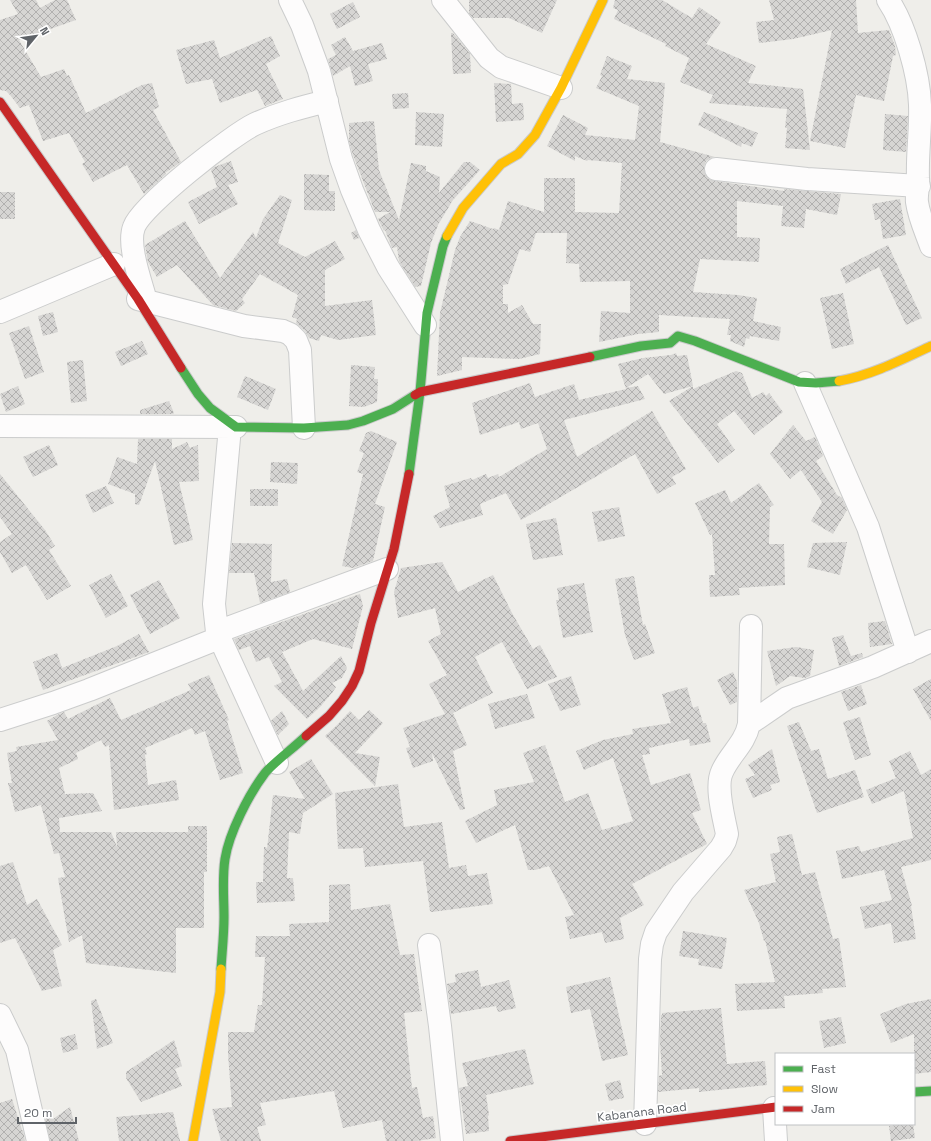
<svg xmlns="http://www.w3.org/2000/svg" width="931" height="1141" font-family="'Space Grotesk',sans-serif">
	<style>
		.building { fill: url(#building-cross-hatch) }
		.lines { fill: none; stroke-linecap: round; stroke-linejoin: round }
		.street-casing { stroke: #cbcccc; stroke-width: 24 }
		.fast-casing { stroke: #cacacb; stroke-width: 11 }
		.slow-casing { stroke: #cacacb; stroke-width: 11 }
		.jam-casing { stroke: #cacacb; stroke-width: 11 }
		.street { stroke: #fdfcfc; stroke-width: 22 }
		.fast { stroke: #4caf50; stroke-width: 9 }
		.slow { stroke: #ffc107; stroke-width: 9 }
		.jam { stroke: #c62828; stroke-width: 9 }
		.labels { text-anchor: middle; stroke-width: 3.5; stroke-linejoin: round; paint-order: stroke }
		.street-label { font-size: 12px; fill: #5f6368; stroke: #fff }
	</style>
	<defs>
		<pattern id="building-cross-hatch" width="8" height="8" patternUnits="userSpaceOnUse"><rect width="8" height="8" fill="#d6d5d3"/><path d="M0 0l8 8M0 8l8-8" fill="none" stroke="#b1b0af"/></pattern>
	</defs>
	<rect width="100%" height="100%" fill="#efeeea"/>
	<!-- building -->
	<path class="building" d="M10 0H36L40 8 55 0H67L76 20 19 40 41 77 64 69 67 76 69 75 86 113 142 85 152 83 159 107 153 110 181 162 165 173 166 174 144 194 127 165 93 182 82 164 85 162 69 133 43 141 29 105 20 108 10 95 6 91 0 90V20L18 14Z
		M469 0H557L542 33 509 18H473L469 13Z
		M615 0H662L692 18 699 7 721 22 706 44 756 66 748 83 803 89 810 150 785 148 787 128H785L787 109 709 103 713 95 680 82 689 58 665 46 666 44 614 19 618 10 613 8Z
		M769 0H856L858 33 889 30 895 46 896 55 893 56 884 101 856 95 845 148 810 141 832 30 793 39 759 43 756 22 774 20Z
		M353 2 360 17 337 29 330 14Z
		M451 33H453L470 54 471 73 453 74Z
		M271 36 280 56 266 64 283 99 265 106 257 90 220 103 212 79 186 84 176 50 214 40 220 58Z
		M345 37 353 51 382 43 387 59 368 64 373 81 355 86 350 66 333 76 328 59 336 55 331 45Z
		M607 56 632 66 627 79 665 83 660 142 715 157 711 158 706 161 704 167 705 174 709 179 715 181 784 191V189L841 194 837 215 806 209 804 228 781 226 783 206 737 201V237L760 238 759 262 700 259 693 292 738 295 757 298 753 321 781 327 779 341 750 336 749 339 746 338 744 347 730 341 731 335H727L730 319 659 315V332L638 334 599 342 601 311 630 313V281L580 282 579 264 566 263 567 233H536L530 252 520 249 508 284 503 285V304H508V313L522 305 533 324H541L540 354 519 359 462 357V370L437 376 440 313 455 250 460 237 470 221 493 229 494 228 499 230 508 201 544 212V178H575V212L619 213 622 163 588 160 587 161 575 156V161L547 146 563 115 588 128 585 135 635 140 639 106 596 88 602 76 600 75Z
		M494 83 511 84 512 104 523 103 524 120 496 122Z
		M408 93 409 108 393 109 392 94Z
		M416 112 444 114 442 147 415 145Z
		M704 112 758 133 752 147 742 143 741 147 698 125Z
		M885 114 908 116 906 152 883 150Z
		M374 121 379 170 399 220 411 163 426 166V171L440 177 439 193 464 162H470L480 170 453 200 438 225 431 243 421 286 415 287 399 261 397 247 392 248 385 230 384 231 378 219 390 212H375L353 155 349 141V123Z
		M231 161 238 182 228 185 238 204 199 224 188 202 217 187 211 170 214 167Z
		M304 174 329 175V191H335V211L304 210Z
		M0 192H15V219H0Z
		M280 195 292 200 278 243 305 257 335 241 345 259 325 270V306L372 300 376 335 338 340 321 335 319 341 309 338 305 331 296 323 297 319 292 317 298 295 260 274 242 299 245 303 236 311 213 305 177 265 157 277 148 262 145 245 185 221 220 278 253 232 256 238 263 219Z
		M900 199 906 235 883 239 880 219 875 220 872 204Z
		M356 230 359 238 354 240 351 233Z
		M888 245 922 318 906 325 879 267 846 284 840 269Z
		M843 293 854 344 832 349 820 298Z
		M53 312 58 332 43 336 38 316Z
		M29 326 44 372 25 379 9 333Z
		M142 341 148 354 121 366 115 352Z
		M676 353 677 356 687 355 693 386 664 394 648 374 626 388 638 386 645 399 564 420 577 457 652 411 686 469 672 477 676 484 657 494 635 454 521 520 506 493 480 504 483 515 440 528 433 516 450 507 444 486 471 478 472 480 486 474 488 478 498 474 499 477 547 449 538 423 521 429 519 422 480 435 472 403 530 383 535 397 574 384 579 400 626 389 618 364 643 358 671 355Z
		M83 360 87 401 71 403 67 362Z
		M351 365 375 367 374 379H378L377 402 364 407 349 406Z
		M736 371 742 373 752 398 763 392 766 396 769 393 783 412 754 435 734 411 717 424 735 450 718 463 669 401 693 386V389Z
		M245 376 276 389 268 410 237 397Z
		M18 386 25 404 6 412 0 394Z
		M169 401 174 413 172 414H140V410Z
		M793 425 806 441 815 437 823 456 816 461 837 495 842 498 847 510 833 534 811 521 822 502 801 470 790 479 770 454Z
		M371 431 397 442 375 504 385 507 373 561 353 568 342 566 363 474 357 472 364 453 359 451 366 433Z
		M138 439H172V449L187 442 190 448 198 445 199 481 179 482 193 540 174 545 155 461 139 505 135 504V494L108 484 117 457 137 464Z
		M49 445 58 465 33 477 23 457Z
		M271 462 298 463 297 484 270 482Z
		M0 474 45 530 55 546 49 550 71 586 47 600 26 565 12 573 0 552V542L12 534 0 517Z
		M759 483 774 505 770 507 769 544H784L785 585 739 588 740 595 710 597 709 575H715L712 534 710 535 695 503 725 490 731 503Z
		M106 486 114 503 93 513 85 495Z
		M250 489H278V506H250Z
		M619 507 625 536 598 542 592 512Z
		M556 518 563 555 533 560 526 524Z
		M847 542 840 575 807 567 813 543Z
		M232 543 272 544 271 582 287 579 290 592 260 603 254 573H229Z
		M442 562 458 592 493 575 512 613 530 644 533 649 540 645 557 677 527 689 502 642 475 657 493 693 453 713 467 745 453 751 465 809 460 810 432 753 433 761 413 768 406 748 410 747 403 728 445 714 429 684 447 675 428 641 441 634 435 608 398 618 394 592 401 568Z
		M111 574 128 606 106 618 89 585Z
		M634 576 643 625 645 624 655 653 634 660 625 635 615 579Z
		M159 580 180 618 150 634 130 595Z
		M584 583 593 632 563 638 556 600H559L557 588Z
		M360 594 363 606 352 649 313 639 282 652 303 691 341 656 347 668 342 678 332 683 336 687 332 693 320 707 307 719 274 686 282 682 269 657 256 662 250 646 239 650 234 639Z
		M885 621 892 644 870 647 868 623Z
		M139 634 149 652 43 690 33 662 57 653 62 668 117 646Z
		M843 635 851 656 862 653 863 657 839 666 832 638Z
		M796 647 814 650 810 676 805 678 790 676 776 686 767 651Z
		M733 672 737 682V702L730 705 717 680Z
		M209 675 229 720 227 721 243 773 220 780 205 731 195 735 192 728 145 748 147 754 145 755 148 785 176 780 179 800 114 810 109 745 105 747 101 740 76 753 78 759 59 768 65 794 93 793 102 811 59 818 60 832H111L117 847 116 832H188V826H207V872H204V928H176V973L86 963 82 935 69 942 58 878 65 877 59 853 54 854 41 805 15 812 8 783H12L7 753 17 751 16 747 58 740 47 721 57 715 64 712 68 719 110 698 121 720 191 690 188 684Z
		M571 676 581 705 560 711 548 684Z
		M931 679V721L913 689Z
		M861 685 867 704 848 711 841 692Z
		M687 687 693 708 698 706 703 723H706L711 742 690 746 689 739 649 748 650 754 642 755 651 785 690 773 701 810 692 813 707 844 632 884 644 905 620 918 624 939 605 943 602 932 570 939 565 917 574 915 549 866 535 870H528L515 825 476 843 465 821 497 805 494 790 534 782 523 753 545 745 565 802 588 793 602 830 633 821 613 758 584 770 576 751 603 740 633 734 632 729 671 723 662 694Z
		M527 694 535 718 495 729 488 704Z
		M369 710 383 723 355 753 380 757 375 786 325 736 337 725 350 711 359 720Z
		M282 711 289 724 278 735 271 721Z
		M860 717 871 755 855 760 843 722Z
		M799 722 811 751 819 749 828 779 855 770 864 797 817 813 787 726Z
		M772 749 780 782 770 785 772 790 753 798 745 779 755 775 748 765Z
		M910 751 921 775 931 769V860L901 867 912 906H911L916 939 894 943 891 923 865 929 860 907 892 900 884 870 842 879 836 851 859 846 861 852 913 838 904 791 872 804 866 790 896 778 889 761Z
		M311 759 333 794 303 813 300 834 289 832 287 878H293L295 901 257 903 256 882H263L264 847H266L267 849 273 795 305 799 289 772Z
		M398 784 404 827 442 822 449 868 466 865 468 876 487 873 493 904 432 912 430 911 423 861 365 867 363 848 338 849 335 793Z
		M792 834 802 875 815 872 833 939 839 938 846 987 822 989 823 993 784 996 785 1008 737 1011 735 984 775 982 765 940 764 941 759 923 744 890 776 882 770 854 780 852 777 837Z
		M13 862 27 905 37 899 62 945 53 950 62 986 42 991 15 938 0 943V866Z
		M350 884 351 910 390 904 400 955 414 954 422 1011 404 1013 412 1088 417 1087 423 1118 433 1116 436 1138 417 1141H386L382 1120 343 1128 334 1091 260 1103 266 1125 257 1127 261 1141H221L212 1109 232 1107 228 1054V1032H254L258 1005H262L265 957H255L256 936H290L289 924 329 922V885Z
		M683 931 727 938 722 969 698 965 699 959 679 956Z
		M478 970 481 987 509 980 516 1008 498 1012 496 1006 451 1014 447 984 456 982 455 974Z
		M610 977 628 1055 602 1061 590 1009 571 1013 566 987Z
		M96 999 113 1043 97 1049 91 1001Z
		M931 999V1072L914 1074V1034L891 1043 880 1014 906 1004Z
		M721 1008 727 1064 765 1061 767 1085 699 1092V1088L658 1092 659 1076 662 1075 660 1042 661 1015H662V1013Z
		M841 1017 846 1043 824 1048 819 1021Z
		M75 1034 78 1049 63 1053 60 1038Z
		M174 1040 182 1066 175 1069 182 1086 141 1102 126 1078V1072Z
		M525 1049 534 1084 486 1095 489 1115 488 1116 489 1131 466 1134 459 1088 468 1086 462 1063Z
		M620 1080 624 1098 609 1101 605 1084Z
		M12 1099 22 1130H23L25 1141H0V1103Z
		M70 1107 79 1141H50L45 1117 50 1114 53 1119Z
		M173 1112 180 1141H119L116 1117Z
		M903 1124H913L915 1138 891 1141 889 1126Z"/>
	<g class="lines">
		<!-- street casing -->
		<g class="street-casing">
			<path id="street" d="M290 0 302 25 319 71 341 159 352 190 369 230 388 267 425 325
				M443 0 489 58 501 67 561 88
				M888 0C905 25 919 74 920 105 921 129 917 154 918 178 919 186 916 195 917 202 919 217 926 232 931 246
				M716 169 807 179 919 186
				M138 299 244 326 283 331 290 334 296 340 300 350 304 428
				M146 301C141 282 127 245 134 227 142 205 232 135 255 124 279 113 303 107 327 101
				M0 312 114 264
				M805 383 868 527 908 652
				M0 426 236 427
				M230 427 214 604 217 632 277 763
				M217 632 387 569
				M0 720 53 703 89 690 219 638
				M749 724 787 698 873 667 931 641
				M429 945 440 1026 452 1141
				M0 1015 17 1050 38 1141
				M774 1108 776 1141
				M645 1124 650 959 652 944 656 932 683 892 721 848 725 841 727 834C724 818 715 787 722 772 729 755 745 744 749 724L751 626"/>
		</g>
		<!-- fast casing -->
		<g class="fast-casing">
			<path id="fast" d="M590 357 641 346 670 343 678 336 695 341 799 382 816 383 839 381
				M181 368 198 394 210 408 236 427 304 428 348 425 363 421 393 409 415 395
				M409 474 420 392 427 313 443 246 447 236
				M221 969C222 952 224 935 224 917 224 898 222 878 225 859 229 833 249 794 265 773 274 762 295 747 306 736
				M914 1092 931 1091"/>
		</g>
		<!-- slow casing -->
		<g class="slow-casing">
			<path id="slow" d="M447 236 463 208 501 164 518 154 535 135 561 88 603 0
				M839 381C872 375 901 360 931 346
				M193 1141 220 992 221 969"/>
		</g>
		<!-- jam casing -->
		<g class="jam-casing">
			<path id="jam" d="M0 102 138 299 181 368
				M415 395 420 392 590 357
				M306 736 329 716 342 701 352 686 359 671 371 623 394 549 409 474
				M510 1141 776 1107"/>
		</g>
		<!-- street -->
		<use href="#street" class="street"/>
		<!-- fast -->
		<use href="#fast" class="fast"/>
		<!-- slow -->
		<use href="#slow" class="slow"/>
		<!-- jam -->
		<use href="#jam" class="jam"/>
	</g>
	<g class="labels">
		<!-- street labels -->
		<g class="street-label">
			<text transform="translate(642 1112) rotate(-7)" y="4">Kabanana Road</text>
		</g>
	</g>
	<!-- legend -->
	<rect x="775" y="1053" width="140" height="72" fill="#ffffff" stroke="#bfc1c3"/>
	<rect x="783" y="1066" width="20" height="6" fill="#4caf50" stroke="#bfc1c3"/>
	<text x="811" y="1073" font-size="12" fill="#5f6368">Fast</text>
	<rect x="783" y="1086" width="20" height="6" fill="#ffc107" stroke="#bfc1c3"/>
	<text x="811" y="1093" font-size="12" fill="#5f6368">Slow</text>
	<rect x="783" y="1106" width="20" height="6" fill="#c62828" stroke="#bfc1c3"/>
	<text x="811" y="1113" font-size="12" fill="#5f6368">Jam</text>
	<!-- north arrow -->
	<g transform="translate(36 36) rotate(61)" stroke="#ffffff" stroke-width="3" paint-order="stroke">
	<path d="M0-3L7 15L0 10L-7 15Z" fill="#5f6368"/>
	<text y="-6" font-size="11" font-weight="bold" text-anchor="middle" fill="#5f6368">N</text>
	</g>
	<!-- scale -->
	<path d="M18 1117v6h58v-6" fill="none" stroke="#5f6368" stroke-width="2"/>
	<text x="24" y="1117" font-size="12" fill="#5f6368" stroke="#ffffff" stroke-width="3" paint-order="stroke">20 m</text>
</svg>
